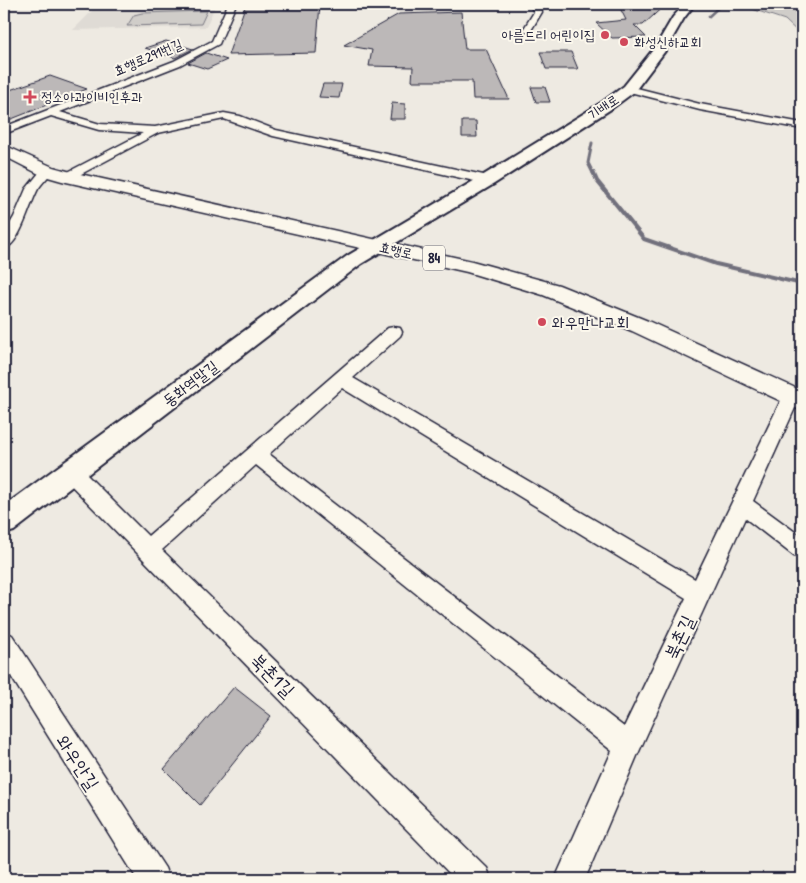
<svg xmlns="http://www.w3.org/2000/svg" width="806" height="883" font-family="'Patrick Hand','Poor Story',sans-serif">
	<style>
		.built { fill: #dfdbd5 }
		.green { fill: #d0cdc9; stroke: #797882 }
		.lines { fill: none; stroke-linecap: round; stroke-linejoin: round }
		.stream-far2 { stroke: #716f7c; stroke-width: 2.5 }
		.stream-far1 { stroke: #716f7c; stroke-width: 3 }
		.stream { stroke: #716f7c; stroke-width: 4 }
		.building { fill: #bcb8b8; stroke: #22223b }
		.street-casing { stroke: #22223b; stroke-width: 3 }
		.secondary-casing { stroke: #22223b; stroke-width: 4 }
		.primary-casing { stroke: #22223b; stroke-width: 3 }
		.street { fill: #fbf7ec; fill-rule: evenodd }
		.secondary { fill: #fbf7ec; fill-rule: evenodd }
		.primary { fill: #fbf7ec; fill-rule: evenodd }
		.poi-dot { fill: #d1495b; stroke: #fbf7ec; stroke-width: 2 }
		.labels { text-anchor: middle; stroke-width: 4; stroke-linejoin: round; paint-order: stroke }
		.far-poi-label { font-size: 14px; fill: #22223b; stroke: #fbf7ec; text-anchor: start }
		.far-street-label { font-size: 14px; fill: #22223b; stroke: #fbf7ec }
		.shield { fill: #fbf7ec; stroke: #636270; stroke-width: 1 }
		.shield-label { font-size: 15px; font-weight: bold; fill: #22223b }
		.poi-label { font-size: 16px; fill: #22223b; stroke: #fbf7ec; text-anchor: start }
		.street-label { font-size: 16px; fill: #22223b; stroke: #fbf7ec }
		.near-street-label { font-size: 19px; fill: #22223b; stroke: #fbf7ec }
	</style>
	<rect width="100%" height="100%" fill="#eeeae2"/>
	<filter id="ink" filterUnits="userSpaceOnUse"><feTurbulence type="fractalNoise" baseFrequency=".02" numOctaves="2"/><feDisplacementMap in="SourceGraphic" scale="10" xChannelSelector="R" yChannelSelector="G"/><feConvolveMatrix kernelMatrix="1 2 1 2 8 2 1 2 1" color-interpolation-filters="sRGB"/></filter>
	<g filter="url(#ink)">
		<!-- built -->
		<path class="built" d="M99 4H216L206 27 73 30Z"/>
		<!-- green -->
		<path class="green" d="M737 4H802V36L785 20Z
			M207 11 201 24 127 26 134 15 142 13Z"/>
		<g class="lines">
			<!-- stream-far2 -->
			<path class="stream-far2" d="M708 17 722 4"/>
			<!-- stream-far1 -->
			<path class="stream-far1" d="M592 143 588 163 593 173"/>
			<!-- stream -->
			<path class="stream" d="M593 172 597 181 644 239 716 264 802 284"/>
		</g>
		<!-- building -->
		<path class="building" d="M246 4H320L316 53 228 55Z
			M618 4H666L643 25H634L646 37 612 38 596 23 626 20Z
			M461 12 465 49H486L509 99H473L472 81H412L413 67 369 66 372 50 344 45 399 14Z
			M166 41 193 49 175 58 145 48Z
			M540 52H571L578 69H546Z
			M206 53 227 60 207 69 188 63Z
			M50 76 87 89 4 122V92Z
			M323 84H342L339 98 319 97Z
			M531 87H545L550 102H536Z
			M392 103 405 104V119H390Z
			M462 121H476L477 137H462Z
			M234 687 271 716 200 805 164 769Z"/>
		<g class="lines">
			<!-- street casing -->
			<g class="street-casing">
				<path id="street" d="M228 4H236L219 44 180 65 60 112 100 124 155 127 224 113 240 116 276 130 488 176 494 180 488 184 273 136 224 119 158 133 68 181 64 180 62 177 64 174 143 133 99 130 51 116 4 134V127L174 61 212 41Z
					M529 4H537L542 12 530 32H527L523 30 534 12Z
					M629 86 700 104 802 123V129L700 110 626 91 624 89Z
					M47 167 53 171C48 177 42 183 38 189 30 203 20 245 4 249V234L14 217 26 189 43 168Z
					M394 327 400 328 402 332 400 336 353 378 695 579 785 392 791 391 797 392 800 397 753 501 802 537V558L794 556 745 518 637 756 585 879H555L612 751 256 465 162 550 487 868 491 879H455L64 478 61 472 64 466 71 464 78 466 148 536 388 328ZM342 388 686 598 624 727 269 454Z
					M4 631 12 635 165 868 169 879H137L4 665Z"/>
			</g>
			<!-- secondary casing -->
			<g class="secondary-casing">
				<path id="secondary" d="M685 4H695L684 18 665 51 634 92 611 109 494 184 361 264 14 531 4 534V506L347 256 482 176 601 103 624 86 656 46 673 17Z"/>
			</g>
			<!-- primary casing -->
			<g class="primary-casing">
				<path id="primary" d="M4 145 53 167 71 172 472 261 559 285 648 321 802 391V411L632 331 543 295 467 272 62 181 41 175 4 156Z"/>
			</g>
			<!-- street -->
			<use href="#street" class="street"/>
			<!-- secondary -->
			<use href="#secondary" class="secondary"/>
			<!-- primary -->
			<use href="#primary" class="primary"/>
		</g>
	</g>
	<!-- markers -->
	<g class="poi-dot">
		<circle cx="605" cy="35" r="5"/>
		<circle cx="624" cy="42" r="5"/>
		<path d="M27.5 89.5h5v5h5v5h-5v5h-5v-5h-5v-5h5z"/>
		<circle cx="542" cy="322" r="5"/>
	</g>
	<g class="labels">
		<!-- far-poi labels -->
		<g class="far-poi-label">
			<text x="595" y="40" text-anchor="end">아름드리 어린이집</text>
			<text x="634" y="47">화성신하교회</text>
			<text x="41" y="102">정소아과이비인후과</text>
		</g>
		<!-- far-street labels -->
		<g class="far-street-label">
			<text transform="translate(148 57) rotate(-23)" y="5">효행로291번길</text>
			<text transform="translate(603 107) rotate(-34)" y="5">기배로</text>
			<text transform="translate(396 250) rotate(13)" y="5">효행로</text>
		</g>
		<!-- shield labels -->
		<rect class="shield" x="423" y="245.5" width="22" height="25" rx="4"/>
		<g class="shield-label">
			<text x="434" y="263">84</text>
		</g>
		<!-- poi labels -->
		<g class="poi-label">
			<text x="552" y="328">와우만나교회</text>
		</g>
		<!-- street labels -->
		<g class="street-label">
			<text transform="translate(190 383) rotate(-37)" y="6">동화역말길</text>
		</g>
		<!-- near-street labels -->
		<g class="near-street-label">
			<text transform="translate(679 637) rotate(-65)" y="7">북촌길</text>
			<text transform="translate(273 675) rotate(45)" y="7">북촌1길</text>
			<text transform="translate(78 762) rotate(57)" y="7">와우안길</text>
		</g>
	</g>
	<!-- margin -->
	<rect width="806" height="883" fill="none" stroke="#fbf7ec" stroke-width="20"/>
	<rect x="10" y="10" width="786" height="863" fill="none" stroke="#22223b" stroke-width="2" filter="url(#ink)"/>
</svg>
